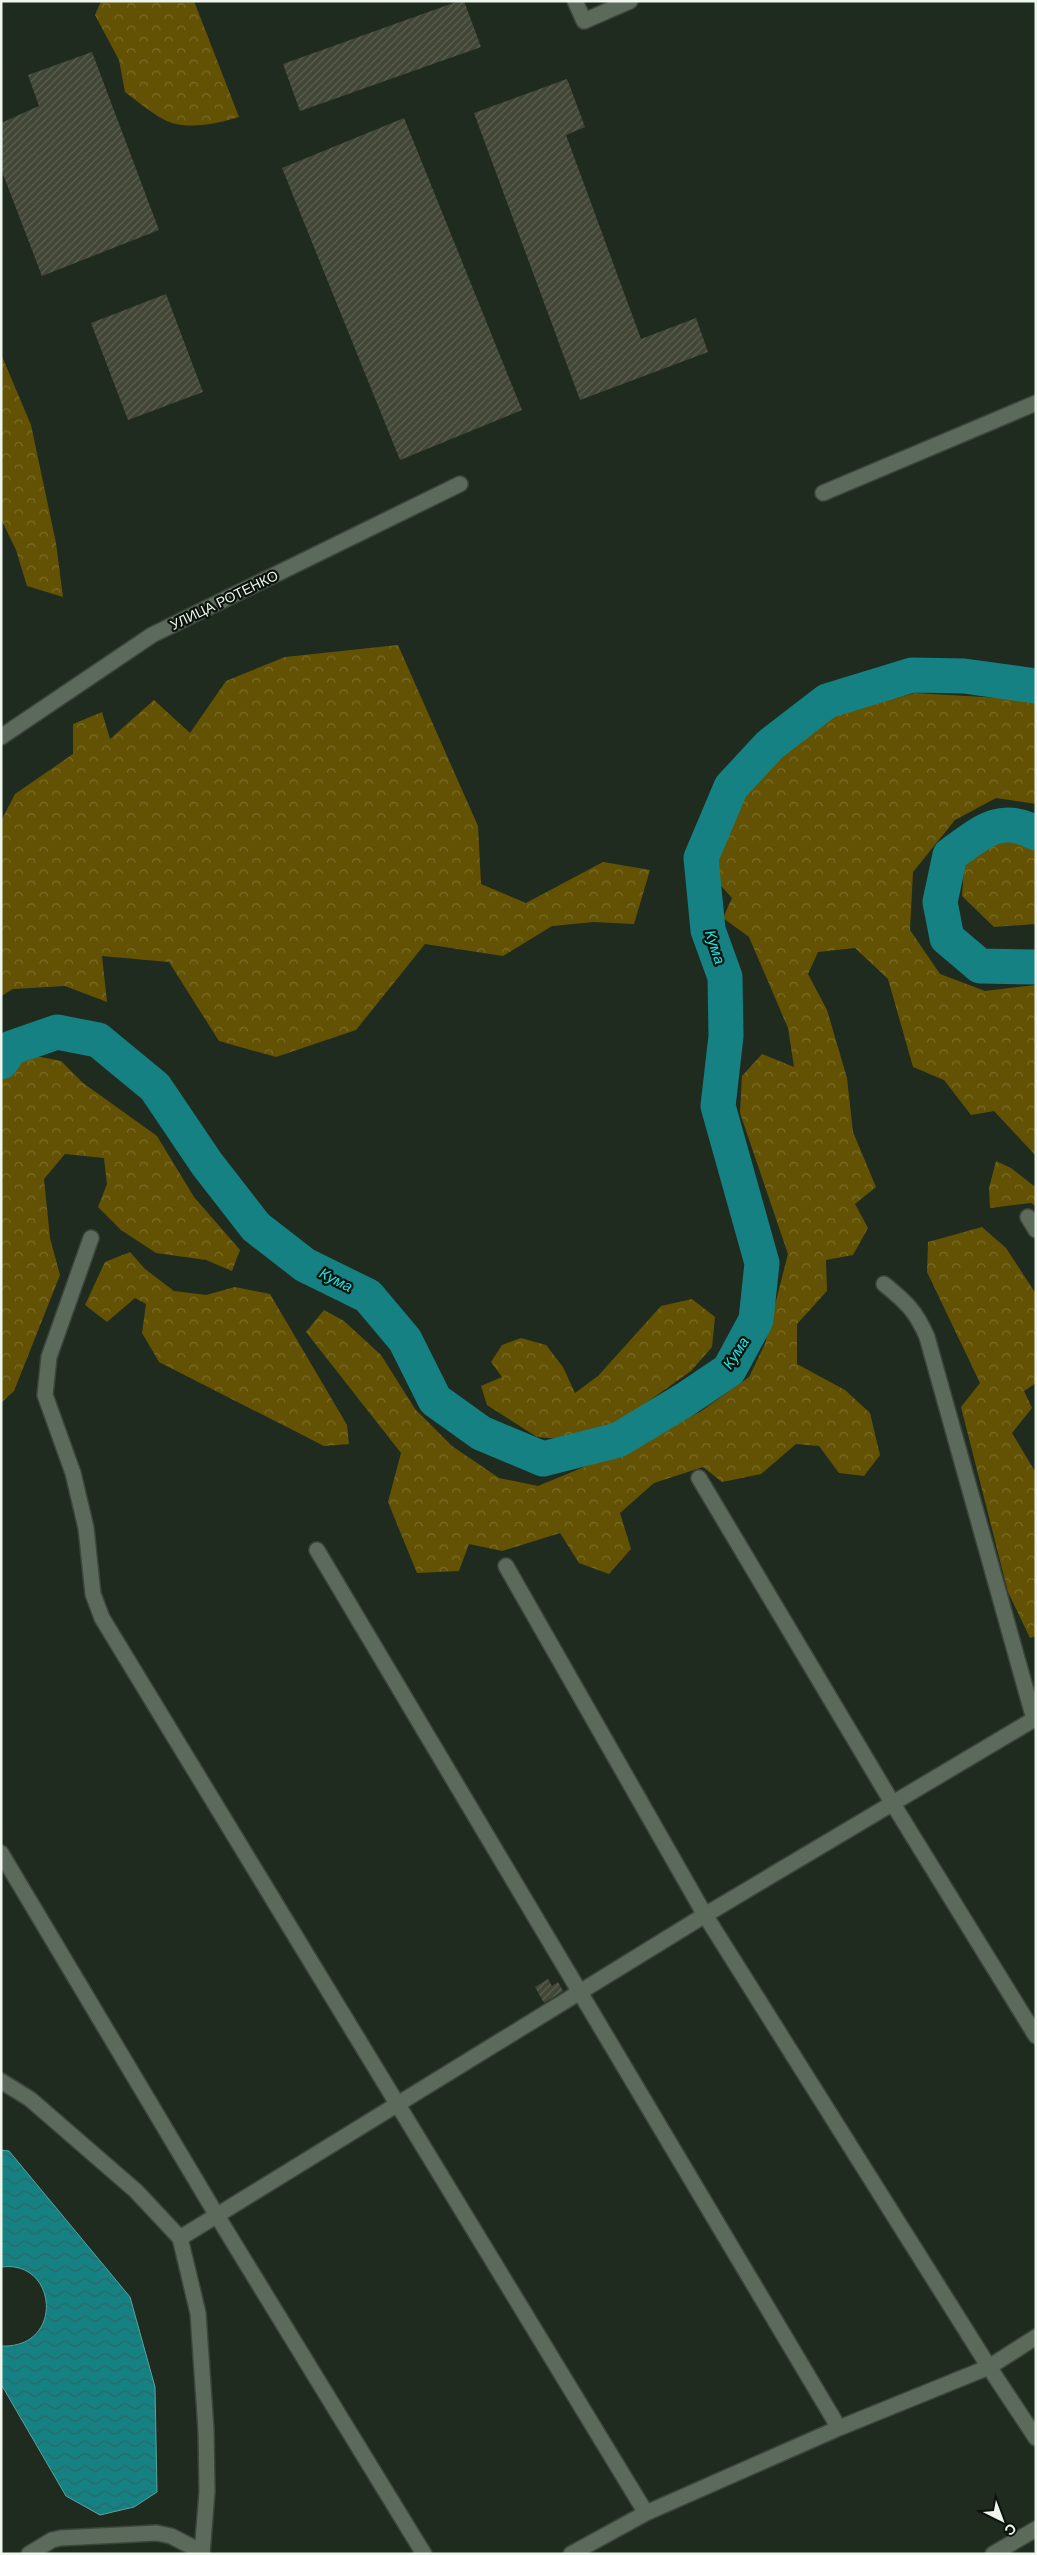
<svg xmlns="http://www.w3.org/2000/svg" width="1037" height="2555" font-family="'DM Sans',sans-serif">
	<style>
		.forest { fill: url(#forest-crowns) }
		.water { fill: url(#water-waves); stroke: #56a4a2 }
		.lines { fill: none; stroke-linecap: round; stroke-linejoin: round }
		.river { stroke: #158182; stroke-width: 35 }
		.building { fill: url(#building-hatch) }
		.minor-casing { stroke: #3b453b; stroke-width: 18 }
		.minor { stroke: #5c6a5c; stroke-width: 15 }
		.labels { text-anchor: middle; stroke-width: 4.5; stroke-linejoin: round; paint-order: stroke }
		.street-label { font-size: 14px; fill: #eef6ee; stroke: #0c120c }
		.water-label { font-size: 15px; font-style: italic; fill: #19e8e9; stroke: #0c120c }
	</style>
	<defs>
		<pattern id="forest-crowns" width="20" height="18" patternUnits="userSpaceOnUse" patternTransform="scale(1.25)"><rect width="20" height="18" fill="#645204"/><path d="M2 6a3 3 0 1 1 6 0M12 15a3 3 0 1 1 6 0" fill="none" stroke="#7a6c29"/></pattern>
		<pattern id="water-waves" width="16" height="10" patternUnits="userSpaceOnUse" patternTransform="scale(1.25)"><rect width="16" height="10" fill="#158182"/><path d="M0 5q4-4 8 0t8 0" fill="none" stroke="#2c6867"/></pattern>
		<pattern id="building-hatch" width="6" height="6" patternUnits="userSpaceOnUse" patternTransform="scale(1.25)"><rect width="6" height="6" fill="#424636"/><path d="M-1 1l2-2M0 6l6-6M5 7l2-2" fill="none" stroke="#5e6153"/></pattern>
	</defs>
	<rect width="100%" height="100%" fill="#1f2b1f"/>
	<!-- forest -->
	<path class="forest" d="M101 1H194L239 117C218 124 183 131 163 119 150 112 137 101 125 92L119 60 95 15Z
		M1 354 31 425 56 543 63 597 27 586 16 550 1 519Z
		M398 645 478 826 481 884 526 903 603 862 650 870 634 924 594 922 552 926 503 956 425 944 356 1030 276 1057 219 1041 169 962 102 956 107 1002 65 986 13 989 1 996V821L15 794 73 754V724L102 712 110 739 154 700 190 733 226 681 285 657Z
		M915 693 1036 700V804L996 798 955 820 913 872 910 930 940 974 985 991 1036 985V1156L994 1111 971 1115 944 1080 913 1067 888 979 855 948 818 952 808 974 827 1010 847 1078 853 1132 876 1187 855 1204 868 1228 853 1255 826 1260 827 1291 797 1324V1364L845 1390 870 1413 880 1455 864 1476 839 1473 819 1446 796 1444 761 1474 722 1482 703 1467 654 1483 620 1513 631 1549 609 1574 579 1563 560 1533 502 1551 469 1544 459 1571 417 1573 388 1502 401 1453 306 1332 324 1310 344 1321 381 1355 415 1409 452 1446 499 1478 538 1486 584 1467 700 1412 749 1377 765 1344 788 1254 740 1113 742 1076 762 1054 794 1067 788 1028 749 937 723 918 732 898 715 879 718 850 740 800 784 754 836 714Z
		M1019 835 1036 844V924L994 927 962 896 964 867 987 845Z
		M31 1055 61 1061 83 1083 157 1136 194 1197 240 1250 232 1271 206 1260 156 1253 121 1230 98 1207 107 1184 104 1158 65 1154 44 1179 50 1238 60 1275 14 1391 1 1403V1081Z
		M996 1161 1011 1168 1034 1186 1036 1184V1206L1031 1203 990 1208 989 1188Z
		M982 1227 1006 1248 1036 1294V1383L1024 1391 1032 1408 1012 1433 1036 1473V1636L1030 1638 1008 1592 961 1407 980 1383 927 1272 928 1242Z
		M130 1252 145 1269 174 1291 206 1295 235 1287 270 1294 347 1425 349 1444 324 1446 159 1362 142 1333 146 1304 135 1298 107 1322 85 1305 105 1262Z
		M692 1299 715 1317 712 1347 691 1371 615 1425 573 1440 537 1437 487 1405 481 1386 502 1377 491 1362 502 1345 521 1338 546 1345 563 1367 575 1393 598 1376 661 1306Z"/>
	<!-- water -->
	<path class="water" d="M1 2150 9 2151 130 2297 155 2387 157 2492 134 2507 100 2515 66 2496 1 2384V2346C65 2349 58 2259 1 2267Z"/>
	<g class="lines">
		<!-- river -->
		<path class="river" d="M1036 833C999 813 980 834 950 855L940 902 947 938 980 966 1036 967
			M1 1062 11 1048 57 1032 98 1040 155 1087 207 1164 256 1227 305 1265 368 1296 405 1340 435 1400 481 1433 543 1459 618 1440 686 1399 729 1370 756 1320 762 1263 718 1106 726 1036 725 977 708 930 701 858 731 787 770 745 827 701 912 675 964 676 1036 686"/>
	</g>
	<!-- building -->
	<path class="building" d="M459 1H464L481 47 300 111 283 64Z
		M92 52 159 230 42 276 1 169V123L39 106 28 75Z
		M567 79 585 127 566 135 641 339 696 318 708 352 580 400 474 113Z
		M404 118 522 410 400 460 282 168Z
		M166 294 203 392 128 420 91 323Z
		M548 1979 552 1986 558 1982 563 1991 544 2003 535 1987Z"/>
	<g class="lines">
		<!-- minor casing -->
		<g class="minor-casing">
			<path id="minor" d="M575 1 584 21 630 1
				M823 493 1036 403
				M1 737 152 635 460 484
				M1028 1217 1036 1230
				M91 1238 49 1357 45 1395 73 1473 86 1528 93 1594 102 1618 646 2513
				M884 1284C906 1302 916 1311 927 1337L1034 1719
				M699 1478 893 1804 1036 2036
				M317 1550 839 2428
				M506 1566 705 1915 989 2367 1036 2438
				M1 1853 216 2214 424 2554
				M1 2081 30 2099 136 2191 180 2238 198 2313 206 2430 207 2492 202 2554
				M180 2238 705 1915 1036 1718
				M29 2554 52 2540 61 2538 157 2533 171 2536 202 2552
				M571 2554 646 2513 839 2428 989 2367 1036 2337
				M993 2554 1036 2529"/>
		</g>
		<!-- minor -->
		<use href="#minor" class="minor"/>
	</g>
	<g class="labels">
		<!-- street labels -->
		<g class="street-label">
			<text transform="translate(224 600) rotate(-26)" y="5">УЛИЦА РОТЕНКО</text>
		</g>
		<!-- water labels -->
		<g class="water-label">
			<text transform="translate(715 947) rotate(72)" y="5">Кума</text>
			<text transform="translate(336 1280) rotate(27)" y="5">Кума</text>
			<text transform="translate(736 1353) rotate(-57)" y="5">Кума</text>
		</g>
	</g>
	<!-- border -->
	<rect width="1037" height="2555" fill="none" stroke="#eef6ee" stroke-width="5"/>
	<!-- north arrow -->
	<g transform="translate(1002 2520) rotate(138)" stroke="#0c120c" stroke-width="4" paint-order="stroke">
	<path d="M0-4L9 19L0 12L-9 19Z" fill="#eef6ee"/>
	<text y="-8" font-size="14" font-weight="bold" text-anchor="middle" fill="#eef6ee">С</text>
	</g>
</svg>
